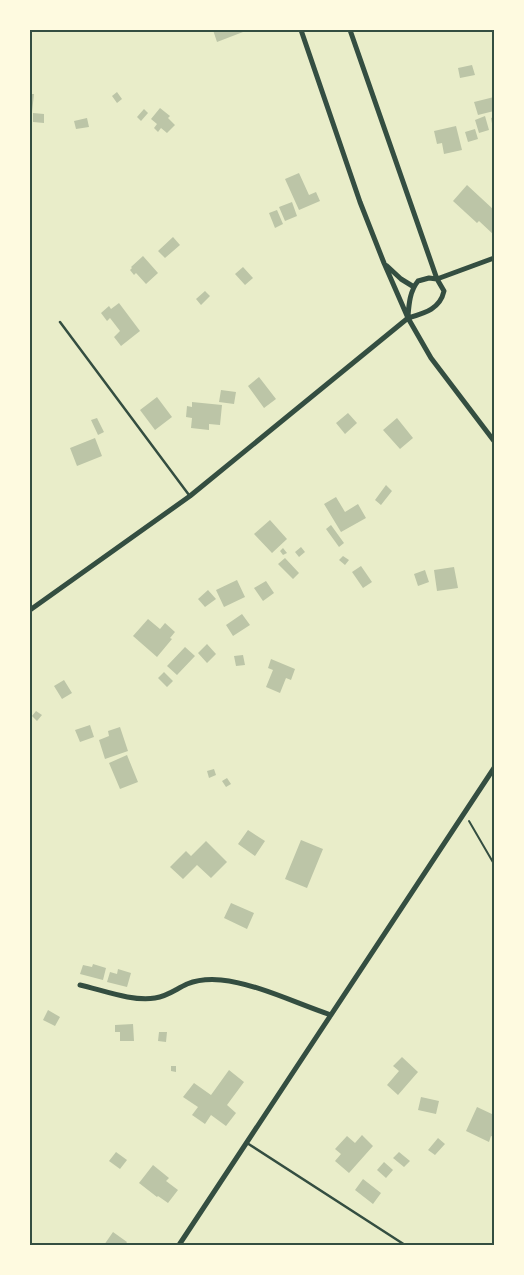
<svg xmlns="http://www.w3.org/2000/svg" width="524" height="1275" font-family="'PT Sans Narrow',sans-serif">
	<style>
		.building { fill: #bcc5a7 }
		.lines { fill: none; stroke-linecap: round; stroke-linejoin: round }
		.path { stroke: #344e41; stroke-width: 2 }
		.service { stroke: #344e41; stroke-width: 2.5 }
		.minor { stroke: #344e41; stroke-width: 5 }
		.neatline { fill: none; stroke: #344e41; stroke-width: 2 }
	</style>
	<rect width="100%" height="100%" fill="#e9edc9"/>
	<!-- building -->
	<path class="building" d="M213 30H243V32L217 42Z
		M472 65 475 75 460 78 458 68Z
		M117 92 122 99 117 103 112 96Z
		M30 94H34L32 112H30Z
		M494 97V111L478 115 474 102Z
		M160 108 170 116 168 118 175 125 167 133 161 128 158 132 154 128 157 124 151 119Z
		M144 109 148 113 141 121 137 117Z
		M33 113 44 114V123L33 122Z
		M485 116 489 130 479 133 475 120Z
		M494 117V129H493L491 118Z
		M87 118 89 127 76 129 74 121Z
		M456 126 462 150 444 154 442 143 437 144 434 131Z
		M475 129 478 139 468 142 465 132Z
		M299 173 309 195 316 192 320 201 299 210 285 179Z
		M467 185 494 210V235L479 221 477 223 453 201Z
		M292 202 297 216 285 221 279 207Z
		M277 210 283 224 275 228 269 213Z
		M173 237 180 245 165 258 158 251Z
		M143 256 158 273 146 284 136 273 134 275 130 270 132 268 131 267Z
		M243 267 253 278 245 285 235 274Z
		M205 291 210 296 201 305 196 299Z
		M119 303 140 331 121 346 114 337 120 331 110 318 107 321 101 313 109 306 111 309Z
		M259 377 276 399 264 408 248 386Z
		M221 390 236 392 234 404 219 402Z
		M157 397 172 417 155 430 140 410Z
		M192 402 222 405 220 425 209 424V430L191 428 192 418 186 417 187 406 192 407Z
		M348 413 357 423 345 434 336 423Z
		M97 418 104 432 98 435 91 420Z
		M397 418 413 438 400 449 383 430Z
		M95 438 102 456 77 466 70 448Z
		M386 485 392 491 381 505 375 500Z
		M336 497 345 512 358 504 366 518 341 532 324 504Z
		M270 520 287 539 272 553 254 534Z
		M331 525 344 543 339 547 326 529Z
		M301 547 305 552 299 557 295 552Z
		M283 548 287 553 283 555 280 551Z
		M343 556 349 560 345 565 339 560Z
		M285 558 299 573 293 579 278 564Z
		M361 566 372 582 363 588 352 572Z
		M454 567 458 588 437 591 434 570Z
		M425 570 429 582 418 586 414 574Z
		M237 580 245 597 224 607 216 590Z
		M266 581 274 593 263 601 254 588Z
		M208 590 216 599 205 607 198 599Z
		M242 614 250 625 233 636 226 625Z
		M148 619 160 629 165 623 175 632 170 638 172 639 157 657 133 636Z
		M207 644 216 654 207 663 198 653Z
		M185 647 195 656 177 675 167 666Z
		M243 655 245 665 236 666 234 656Z
		M271 659 295 669 291 680 286 678 280 693 266 687 273 670 268 668Z
		M164 672 173 681 167 687 158 678Z
		M64 680 72 693 62 699 54 686Z
		M36 711 42 715 37 721 32 716Z
		M90 725 94 737 80 742 75 730Z
		M120 727 128 751 105 759 99 740 109 736 108 731Z
		M127 755 138 782 120 789 109 763Z
		M214 769 216 775 209 778 207 771Z
		M227 778 231 784 226 787 222 781Z
		M248 830 265 841 255 856 238 844Z
		M301 840 323 849 307 888 285 879Z
		M206 841 227 862 211 878 197 865 183 879 170 867 186 851 191 856Z
		M231 903 254 913 247 929 224 918Z
		M93 964 106 968 103 980 80 974 83 965 92 967Z
		M118 969 131 973 127 987 107 982 110 972 117 974Z
		M48 1010 60 1017 55 1026 43 1020Z
		M133 1024 134 1041H120V1032H115V1025Z
		M159 1032H167L166 1042 158 1041Z
		M402 1057 418 1072 398 1095 387 1085 399 1071 393 1066Z
		M171 1066H176V1072L171 1071Z
		M229 1070 244 1082 227 1105 236 1113 226 1126 211 1115 205 1124 192 1115 198 1107 183 1097 194 1083 211 1095Z
		M421 1097 439 1101 436 1114 418 1110Z
		M477 1107 494 1115V1137L491 1136 489 1142 466 1131Z
		M362 1135 373 1146 349 1173 335 1161 341 1154 335 1149 347 1136 355 1143Z
		M438 1138 445 1144 435 1155 428 1150Z
		M116 1152 127 1160 120 1169 109 1161Z
		M399 1152 410 1161 404 1167 393 1158Z
		M384 1162 393 1170 386 1178 377 1170Z
		M153 1165 169 1178 166 1181 178 1190 168 1203 158 1196 157 1197 139 1183Z
		M363 1179 381 1193 373 1204 355 1190Z
		M113 1232 127 1242 125 1245H104Z"/>
	<g class="lines">
		<!-- path -->
		<path class="path" d="M469 821 494 864"/>
		<!-- service -->
		<path class="service" d="M60 322 189 495
			M247 1143 405 1245"/>
		<!-- minor -->
		<path class="minor" d="M301 30 360 202 384 263 408 318 431 358 494 441
			M387 266 401 279 414 287
			M408 316C409 303 410 291 418 281L429 278 437 279 494 258
			M30 610 190 496 408 318C425 313 440 309 444 291L437 279 350 30
			M80 985C102 990 133 1002 155 998 168 996 176 989 187 984 197 980 210 979 221 980 258 984 295 1003 331 1015
			M179 1245 494 768"/>
	</g>
	<!-- border -->
	<rect width="524" height="1275" fill="none" stroke="#fefae0" stroke-width="62"/>
	<rect x="31" y="31" width="462" height="1213" class="neatline"/>
</svg>
